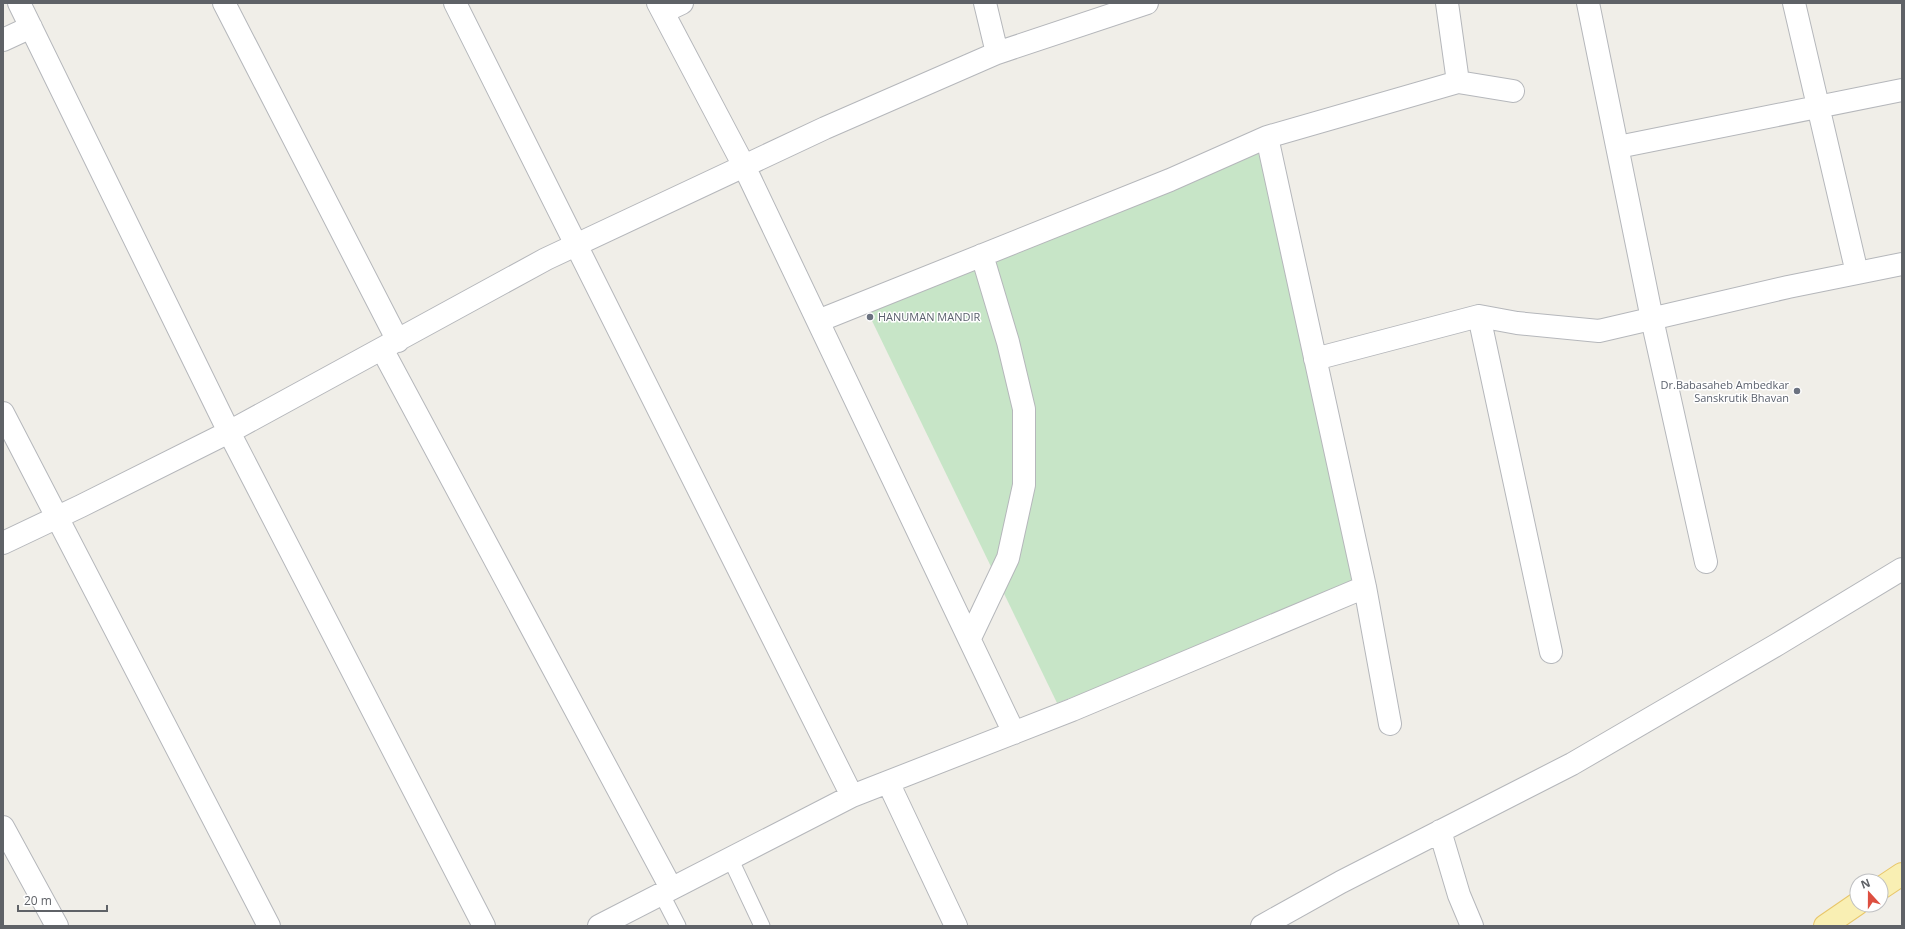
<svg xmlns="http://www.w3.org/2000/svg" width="1905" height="929" font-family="'Open Sans',sans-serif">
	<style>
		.green { fill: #c7e5c7 }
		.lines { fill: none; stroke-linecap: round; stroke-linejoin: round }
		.service-casing { stroke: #b5b7bb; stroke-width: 17 }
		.minor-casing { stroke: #b5b7bb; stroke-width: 24 }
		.primary-casing { stroke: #e8c669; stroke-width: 24 }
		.service { stroke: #fff; stroke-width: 15 }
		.minor { stroke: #fff; stroke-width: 22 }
		.primary { stroke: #f9efb3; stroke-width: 22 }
		.worship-dot { fill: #6b7280; stroke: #fff; stroke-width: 1.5 }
		.labels { text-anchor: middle; stroke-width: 3; stroke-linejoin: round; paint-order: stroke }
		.worship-label { font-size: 11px; fill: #5b616d; stroke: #fff; text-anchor: start }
	</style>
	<rect width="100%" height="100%" fill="#f0eee8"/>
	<!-- green -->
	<path class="green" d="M1267 137 1365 587 1057 703 860 296Z"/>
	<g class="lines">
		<!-- service casing -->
		<g class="service-casing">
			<path id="service" d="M730 858 762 926
				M661 893 678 926"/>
		</g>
		<!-- minor casing -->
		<g class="minor-casing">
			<path id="minor" d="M19 3 229 432 484 926
				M224 3 398 341
				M455 3 852 796
				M658 3 744 166 1014 733
				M985 3 997 53
				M1447 3 1458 82
				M1588 3 1652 319 1706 562
				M1794 3 1857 273
				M663 12 682 3
				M3 40 31 27
				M1267 137 1365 587 1390 724
				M1618 147 1902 90
				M1479 316 1551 652
				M818 321 1170 180 1267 137 1458 82 1513 91
				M382 349 671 888
				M1315 359 1479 316 1517 323 1599 331 1788 287 1902 264
				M3 413 269 926
				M3 543 81 506 229 432 546 259 825 128 997 53 1147 3
				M970 638 1008 558 1024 485V409L1008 342 982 255
				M888 782 956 926
				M3 827 57 926
				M1440 831 1459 895 1472 926
				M599 926 852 796 1072 710 1365 587
				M1262 926 1341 882 1572 764 1778 644 1902 569"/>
		</g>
		<!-- primary casing -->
		<g class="primary-casing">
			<path id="primary" d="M1881 888 1902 874
				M1825 926 1857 904"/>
		</g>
		<!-- service -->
		<use href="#service" class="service"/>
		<!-- minor -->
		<use href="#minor" class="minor"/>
		<!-- primary -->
		<use href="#primary" class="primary"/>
	</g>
	<!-- markers -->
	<g class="worship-dot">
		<circle cx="870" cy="317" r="4"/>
		<circle cx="1797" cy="391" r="4"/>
	</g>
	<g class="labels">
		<!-- worship labels -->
		<g class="worship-label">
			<text x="878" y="321">HANUMAN MANDIR</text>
			<text x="1789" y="389" text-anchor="end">Dr.Babasaheb Ambedkar<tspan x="1789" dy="13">Sanskrutik Bhavan</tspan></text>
		</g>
	</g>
	<!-- border -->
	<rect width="1905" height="929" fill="none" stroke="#5f6267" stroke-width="8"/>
	<!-- north arrow -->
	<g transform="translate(1869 893) rotate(339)"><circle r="19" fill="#ffffff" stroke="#bfc0c2"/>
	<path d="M0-3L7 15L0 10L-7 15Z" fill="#dd4f40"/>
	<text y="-6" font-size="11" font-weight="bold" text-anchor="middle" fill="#5f6267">N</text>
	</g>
	<!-- scale -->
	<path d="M18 905v6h89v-6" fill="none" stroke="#5f6267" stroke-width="2"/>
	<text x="24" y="905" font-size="12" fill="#5f6267" stroke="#ffffff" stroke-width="3" paint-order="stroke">20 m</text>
</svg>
